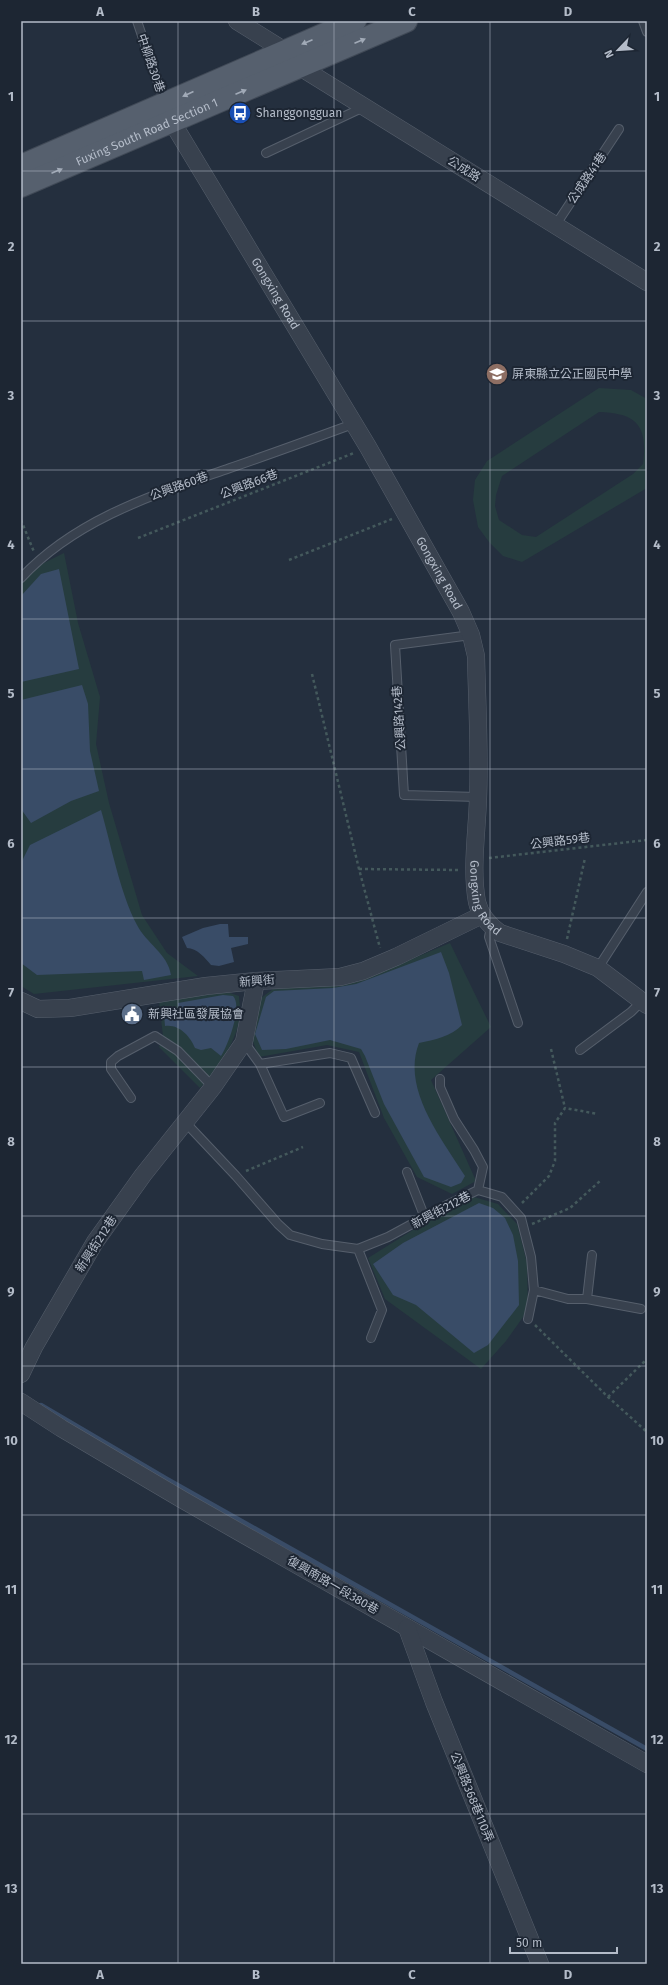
<svg xmlns="http://www.w3.org/2000/svg" width="668" height="1985" font-family="'Fira Sans','Noto Sans TC',sans-serif">
	<style>
		.green { fill: #263c3f; fill-rule: evenodd }
		.water { fill: #394c67 }
		.lines { fill: none; stroke-linecap: round; stroke-linejoin: round }
		.stream { stroke: #394c67; stroke-width: 4.5 }
		.lane-casing { stroke: #565f6c; stroke-width: 10 }
		.street-casing { stroke: #565f6c; stroke-width: 18 }
		.primary-casing { stroke: #414a57; stroke-width: 24 }
		.path { stroke: #44595c; stroke-width: 2.5; stroke-dasharray: 3 3; stroke-linecap: butt }
		.lane { stroke: #38414e; stroke-width: 8 }
		.street { stroke: #38414e; stroke-width: 17 }
		.primary { stroke: #56606e; stroke-width: 22 }
		.oneway { fill: #a1aab7 }
		.grid { fill: none; stroke: #b4bcc9; stroke-width: 1; stroke-opacity: 0.55 }
		.labels { text-anchor: middle; stroke-width: 4; stroke-linejoin: round; paint-order: stroke }
		.street-label { font-size: 12px; fill: #b4bcc9; stroke: #1d2633 }
		.poi-label { font-size: 12px; fill: #b4bcc9; stroke: #1d2633; text-anchor: start }
		.neatline { fill: none; stroke: #b4bcc9; stroke-width: 1.5 }
		.grid-label { font-size: 13px; text-anchor: middle; font-weight: bold; fill: #b4bcc9 }
	</style>
	<rect width="100%" height="100%" fill="#242f3e"/>
	<!-- green -->
	<path class="green" d="M599 388 631 390 647 399V488L522 562 503 556 489 542 478 527 473 500 475 480 487 461ZM599 412C637 413 648 426 643 464L633 474 536 537 522 535 499 520 495 506 496 495 502 476Z
		M64 553 78 623 100 697 96 744 109 803 142 915 167 953 198 976 34 994 21 986V584L32 569Z
		M450 943 491 1027 431 1080 476 1181 452 1194 417 1177 384 1118 359 1052 327 1045 259 1057 252 1039 261 998 273 989 357 982Z
		M227 992 239 996C239 1002 241 1009 240 1015 237 1043 217 1068 200 1088L159 1047 163 1036 159 1001Z
		M474 1197 498 1204 517 1224 527 1263 528 1310 506 1341 481 1369 385 1299 368 1258 445 1210Z"/>
	<!-- water -->
	<path class="water" d="M59 569 79 669 21 682V596L41 574Z
		M82 685 88 704 90 751 99 791 71 801 31 823 21 809V700Z
		M101 810C111 844 120 893 137 925 146 943 168 954 171 975L144 980 142 971 37 975 21 963V863L30 845Z
		M220 924H228L229 937H248V944L231 948 234 962 219 966 211 965C205 958 197 948 187 948L182 937 203 928Z
		M441 952 449 973 462 1025C452 1036 434 1040 419 1043 401 1089 442 1139 465 1176L461 1183 451 1187 424 1177 384 1104 365 1056 361 1049 330 1040 286 1049 262 1050 255 1034 266 997 274 991 333 988 356 984Z
		M223 995 233 996C243 1006 228 1045 221 1056L211 1048 201 1050 195 1048C190 1036 179 1024 165 1026L164 1014 178 1010V1003Z
		M479 1203 493 1208 505 1218 513 1235 518 1261 519 1305 488 1345 474 1353 416 1305 393 1295 373 1264 403 1243Z"/>
	<g class="lines">
		<!-- stream -->
		<path class="stream" d="M41 1405 167 1479 647 1749"/>
		<!-- lane casing -->
		<g class="lane-casing">
			<path id="lane" d="M137 21 165 103
				M643 21 647 32
				M266 153 364 107
				M555 226 619 129
				M21 578C77 518 156 494 230 468 271 454 312 439 353 424
				M471 635 395 645 404 795 478 797
				M491 927 489 937 518 1023
				M598 968 647 892
				M244 1042 260 1064 330 1053 351 1058 375 1113
				M580 1050 631 1012 642 1001
				M260 1064 284 1117 320 1103
				M440 1079V1087L454 1119 474 1150 483 1167 478 1190
				M131 1098 111 1069V1062L118 1056 155 1036 178 1051 213 1087
				M186 1123 236 1176 278 1224 290 1235 322 1244 358 1249 388 1237 449 1204 478 1190 502 1197 521 1218 531 1257 534 1290 528 1319
				M407 1172 425 1218
				M358 1249 382 1310 371 1338
				M534 1290 568 1299H587L641 1309
				M587 1299 592 1255"/>
		</g>
		<!-- street casing -->
		<g class="street-casing">
			<g id="street">
				<path d="M237 21 285 51 300 67 647 282"/>
				<path id="s1" d="M168 110 172 122 368 447 461 612 471 635 476 656C477 703 480 751 478 799 477 832 471 869 477 902 480 915 489 925 500 933L564 954 598 968 647 1005"/>
				<path d="M21 1001 38 1009 70 1008 206 986 256 981 340 977 363 971 396 957 482 915"/>
				<path d="M21 1374 34 1347 95 1242 143 1175 213 1087 244 1042 256 981"/>
				<path d="M21 1402 61 1428 183 1500 647 1764"/>
				<path d="M407 1628 434 1702 540 1964"/>
			</g>
		</g>
		<!-- primary casing -->
		<g class="primary-casing">
			<g id="primary">
				<path d="M21 166 355 21"/>
				<path id="s2" d="M21 186 406 21"/>
			</g>
		</g>
		<!-- path -->
		<path class="path" d="M21 520 34 552
			M138 538 354 453
			M289 560 392 519
			M312 674 359 869 380 948
			M489 858 647 840
			M359 869 459 870
			M567 939 585 858
			M551 1049 565 1108
			M246 1171 303 1147
			M522 1203 549 1176 555 1161V1123L565 1108 598 1114
			M532 1224 570 1208 600 1181
			M535 1325 608 1397 647 1432
			M608 1397 647 1359"/>
		<!-- lane -->
		<use href="#lane" class="lane"/>
		<!-- street -->
		<use href="#street" class="street"/>
		<!-- primary -->
		<use href="#primary" class="primary"/>
	</g>
	<!-- one-way arrows -->
	<defs><path id="oneway-solid" d="M-6-.8H1V-3.2L6.5 0L1 3.2V.8H-6Z"/></defs>
	<g class="oneway">
		<use href="#oneway-solid" transform="translate(360 41) rotate(-23)"/>
		<use href="#oneway-solid" transform="translate(307 42) rotate(157)"/>
		<use href="#oneway-solid" transform="translate(241 92) rotate(-23)"/>
		<use href="#oneway-solid" transform="translate(188 94) rotate(156)"/>
		<use href="#oneway-solid" transform="translate(57 171) rotate(-23)"/>
	</g>
	<!-- grid -->
	<path class="grid" d="M178 21V1964M334 21V1964M490 21V1964M21 171H647M21 321H647M21 470H647M21 619H647M21 769H647M21 918H647M21 1067H647M21 1216H647M21 1366H647M21 1515H647M21 1664H647M21 1814H647"/>
	<!-- icons -->
	<defs>
		<g id="bus-disc" transform="scale(1.15)"><circle r="9.5" fill="#1a4fb4" stroke="#1d2633"/><path d="M-5-6H5V4H4V6H2V4H-2V6H-4V4H-5ZM-3.5-4V0h7V-4ZM-3.5 1.2v1.5H-2V1.2ZM2 1.2v1.5H3.5V1.2Z" fill="#fff"/></g>
		<g id="school-disc" transform="scale(1.15)"><circle r="9.5" fill="#8d6e63" stroke="#1d2633"/><path d="M0-5L7-2L0 1L-7-2ZM-4 1L0 2.5L4 1V4Q0 6-4 4Z" fill="#fff"/></g>
		<g id="civic-disc" transform="scale(1.15)"><circle r="9.5" fill="#5c6f8a" stroke="#1d2633"/><path d="M-.6-6.5H3V-4.5H.6V-3L4-1V1h2V6H-6V1h2V-1L-.6-3ZM-1.2 2.5V6h2.4V2.5Z" fill="#fff"/></g>
	</defs>
	<g fill-rule="evenodd">
		<use href="#bus-disc" x="240" y="113"/>
		<use href="#school-disc" x="497" y="374"/>
		<use href="#civic-disc" x="132" y="1014"/>
	</g>
	<g class="labels">
		<!-- street labels -->
		<g class="street-label">
			<text transform="translate(151 63) rotate(71)" y="4">中柳路30巷</text>
			<text dy="4" stroke="none"><textPath href="#s2" startOffset="137">Fuxing South Road Section 1</textPath></text>
			<text transform="translate(464 169) rotate(32)" y="4">公成路</text>
			<text transform="translate(587 178) rotate(-56)" y="4">公成路41巷</text>
			<text dy="4" stroke="none"><textPath href="#s1" startOffset="213">Gongxing Road</textPath></text>
			<text transform="translate(249 484) rotate(-21)" y="4">公興路66巷</text>
			<text transform="translate(179 486) rotate(-20)" y="4">公興路60巷</text>
			<text dy="4" stroke="none"><textPath href="#s1" startOffset="537">Gongxing Road</textPath></text>
			<text transform="translate(399 718) rotate(-94)" y="4">公興路142巷</text>
			<text transform="translate(560 841) rotate(-7)" y="4">公興路59巷</text>
			<text dy="4" stroke="none"><textPath href="#s1" startOffset="873">Gongxing Road</textPath></text>
			<text transform="translate(257 981) rotate(-5)" y="4">新興街</text>
			<text transform="translate(441 1210) rotate(-28)" y="4">新興街212巷</text>
			<text transform="translate(96 1244) rotate(-57)" y="4">新興街212巷</text>
			<text transform="translate(333 1585) rotate(30)" y="4">復興南路一段380巷</text>
			<text transform="translate(472 1797) rotate(68)" y="4">公興路368巷110弄</text>
		</g>
		<!-- poi labels -->
		<g class="poi-label">
			<text x="256" y="117">Shanggongguan</text>
			<text x="512" y="378">屏東縣立公正國民中學</text>
			<text x="148" y="1018">新興社區發展協會</text>
		</g>
	</g>
	<!-- border -->
	<rect width="668" height="1985" fill="none" stroke="#1d2633" stroke-width="44"/>
	<!-- north arrow -->
	<g transform="translate(618 50) rotate(245)" stroke="#1d2633" stroke-width="3" paint-order="stroke">
	<path d="M0-3L7 15L0 10L-7 15Z" fill="#b4bcc9"/>
	<text y="-6" font-size="11" font-weight="bold" text-anchor="middle" fill="#b4bcc9">N</text>
	</g>
	<!-- scale -->
	<path d="M510 1947v6h107v-6" fill="none" stroke="#b4bcc9" stroke-width="2"/>
	<text x="516" y="1947" font-size="12" fill="#b4bcc9" stroke="#1d2633" stroke-width="3" paint-order="stroke">50 m</text>
	<rect x="22" y="22" width="624" height="1941" class="neatline"/>
	<g class="grid-label">
		<text x="100" y="16">A</text>
		<text x="256" y="16">B</text>
		<text x="412" y="16">C</text>
		<text x="568" y="16">D</text>
		<text x="11" y="101">1</text>
		<text x="657" y="101">1</text>
		<text x="11" y="251">2</text>
		<text x="657" y="251">2</text>
		<text x="11" y="400">3</text>
		<text x="657" y="400">3</text>
		<text x="11" y="549">4</text>
		<text x="657" y="549">4</text>
		<text x="11" y="698">5</text>
		<text x="657" y="698">5</text>
		<text x="11" y="848">6</text>
		<text x="657" y="848">6</text>
		<text x="11" y="997">7</text>
		<text x="657" y="997">7</text>
		<text x="11" y="1146">8</text>
		<text x="657" y="1146">8</text>
		<text x="11" y="1296">9</text>
		<text x="657" y="1296">9</text>
		<text x="11" y="1445">10</text>
		<text x="657" y="1445">10</text>
		<text x="11" y="1594">11</text>
		<text x="657" y="1594">11</text>
		<text x="11" y="1744">12</text>
		<text x="657" y="1744">12</text>
		<text x="11" y="1893">13</text>
		<text x="657" y="1893">13</text>
		<text x="100" y="1979">A</text>
		<text x="256" y="1979">B</text>
		<text x="412" y="1979">C</text>
		<text x="568" y="1979">D</text>
	</g>
</svg>
